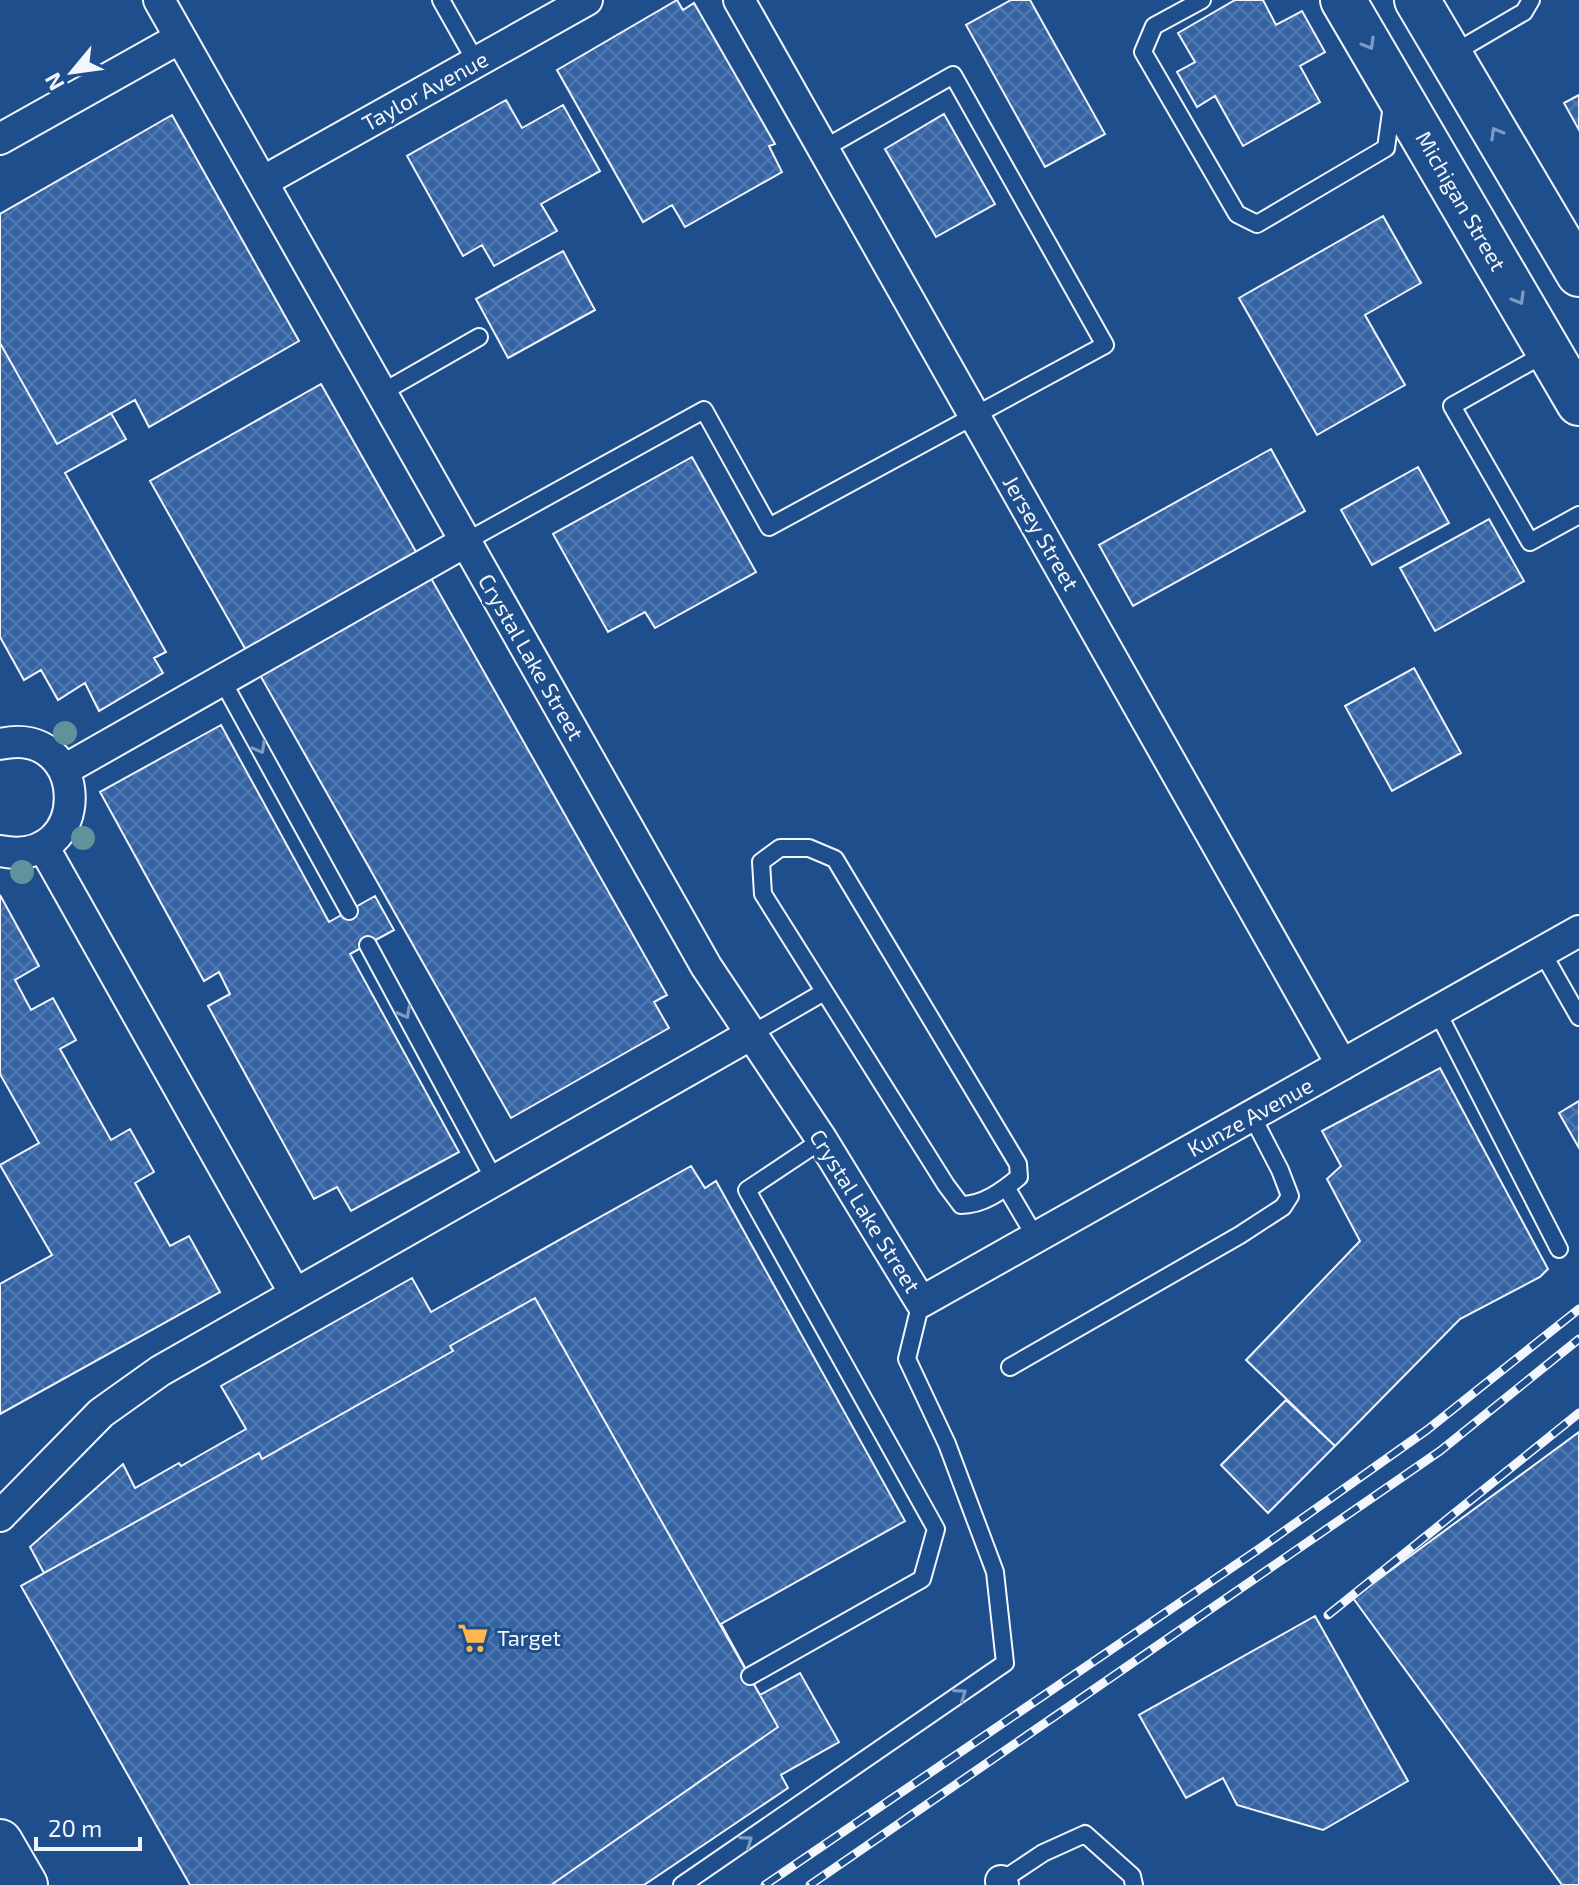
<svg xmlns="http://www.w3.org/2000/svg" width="1579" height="1885" font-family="'Exo 2',sans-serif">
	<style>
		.building { fill: url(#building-cross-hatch); stroke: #f2f6ff; stroke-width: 2 }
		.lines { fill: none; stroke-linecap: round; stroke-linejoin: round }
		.lane-casing { stroke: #f2f6ff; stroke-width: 20 }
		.street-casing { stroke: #f2f6ff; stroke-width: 34 }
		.secondary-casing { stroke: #f2f6ff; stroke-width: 48 }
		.lane { stroke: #1f4e8c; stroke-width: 16 }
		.street { stroke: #1f4e8c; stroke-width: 30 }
		.secondary { stroke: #1f4e8c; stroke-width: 44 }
		.rail-casing { stroke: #f2f6ff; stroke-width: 9 }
		.rail { stroke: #1f4e8c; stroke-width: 6; stroke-dasharray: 18; stroke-linecap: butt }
		.tree { fill: #61919a }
		.oneway { stroke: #7e9ac0 }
		.labels { text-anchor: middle; stroke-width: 6; stroke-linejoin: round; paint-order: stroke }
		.street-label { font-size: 22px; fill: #f2f6ff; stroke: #1f4e8c }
		.poi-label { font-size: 22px; fill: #f2f6ff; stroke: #1f4e8c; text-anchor: start }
	</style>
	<defs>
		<pattern id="building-cross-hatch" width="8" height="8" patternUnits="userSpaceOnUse" patternTransform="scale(2)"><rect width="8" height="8" fill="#3563a3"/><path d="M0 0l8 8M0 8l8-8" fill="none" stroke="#537ab1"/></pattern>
	</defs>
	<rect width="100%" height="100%" fill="#1f4e8c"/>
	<!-- building -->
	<path class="building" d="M677 0 683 10 694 3 775 144 769 146 782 172 685 227 672 205 643 222 557 70Z
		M1011 0H1030L1105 134 1045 167 966 25Z
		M1235 0H1263L1276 25 1302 11 1325 52 1300 66 1320 102 1243 146 1215 96 1197 107 1177 72 1195 62 1178 33Z
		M1579 95V130L1564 103Z
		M506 100 522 128 563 105 600 171 541 204 557 231 494 266 482 245 463 256 407 156Z
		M944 114 995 204 936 237 885 149Z
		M172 115 299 341 149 427 135 400 57 444 0 343V214Z
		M1383 216 1421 283 1365 315 1405 385 1317 435 1239 298Z
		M563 251 595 310 508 358 476 299Z
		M0 343 57 444 111 413 126 439 65 473 166 652 154 658 163 673 99 711 85 683 58 700 41 670 24 680 0 637Z
		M321 384 667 995 654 1002 669 1028 511 1118 150 481Z
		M1271 449 1305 511 1133 606 1099 545Z
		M692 457 756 572 655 628 645 612 608 632 553 534Z
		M1418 467 1449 523 1372 565 1341 510Z
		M1489 519 1524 581 1435 631 1400 568Z
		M1414 668 1461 753 1392 791 1345 706Z
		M221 725 329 922 375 896 394 930 350 954 459 1152 351 1211 337 1187 314 1199 208 1006 230 994 219 972 204 981 100 792Z
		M0 895 39 966 15 980 31 1010 53 998 76 1040 60 1049 111 1140 130 1129 154 1172 135 1183 170 1246 189 1236 220 1292 0 1414V1284L52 1255 0 1165 39 1143 0 1074Z
		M1440 1068 1548 1269 1540 1277 1460 1319 1335 1446 1246 1360 1360 1241 1327 1179 1341 1166 1322 1131Z
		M1579 1101V1148L1559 1113Z
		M691 1166 705 1188 716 1181 905 1521 721 1624 760 1695 800 1673 839 1742 781 1775 788 1788 644 1885H190L21 1586 44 1573 30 1547 123 1464 135 1488 179 1463 181 1466 246 1429 221 1386 412 1278 431 1312Z
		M535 1298 778 1727 551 1885H190L21 1586 259 1453 262 1459 453 1351 450 1346Z
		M1286 1400 1335 1446 1268 1513 1221 1465Z
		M1579 1432V1885H1562L1353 1598Z
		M1315 1616 1408 1781 1323 1830 1237 1805 1223 1778 1186 1798 1139 1715Z"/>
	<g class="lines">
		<!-- lane casing -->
		<g class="lane-casing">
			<path id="lane" d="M441 0 476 62
				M1202 0 1154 26 1143 52 1237 214 1257 224 1386 148 1392 105
				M1452 54 1524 12 1531 0
				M1548 352 1452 406 1530 542 1579 515
				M381 393 479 337
				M465 542 704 410 769 527 1105 345 953 75 823 149
				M222 680 349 911
				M780 848H809L835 859 1018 1164 1019 1177C1002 1191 983 1205 961 1205L946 1185 763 894 761 862Z
				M368 945 494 1179
				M1542 952 1579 1017
				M1437 1011 1559 1249
				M750 1035 824 992
				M1006 1187 1036 1238
				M1010 1367 1240 1235 1283 1207 1290 1196 1280 1170 1252 1116
				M750 1676 922 1579 936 1529 747 1190 822 1140
				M1001 1881 1043 1853 1085 1834 1132 1876 1134 1885
				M682 1885 1005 1663 995 1572 947 1444 907 1359 921 1302"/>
		</g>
		<!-- street casing -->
		<g class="street-casing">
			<path id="street" d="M159 0 706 966 822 1140 921 1302 1579 931
				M739 0 1342 1065
				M0 139 180 38
				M262 182 587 0
				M0 744C91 723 95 870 0 851
				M64 770 465 542
				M43 846 295 1294
				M0 1516 101 1413 160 1371 750 1035
				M1001 1881 1003 1885"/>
		</g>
		<!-- secondary casing -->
		<g class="secondary-casing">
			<path id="secondary" d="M1343 0 1579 403
				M1417 0 1579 274
				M0 1842 25 1885"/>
		</g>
		<!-- lane -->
		<use href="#lane" class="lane"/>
		<!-- street -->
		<use href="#street" class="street"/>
		<!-- secondary -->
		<use href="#secondary" class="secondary"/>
		<!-- rail casing -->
		<g class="rail-casing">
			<path id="rail" d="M1328 1615 1579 1413
				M765 1885 1259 1549 1427 1430 1579 1309
				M810 1885 1440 1451 1579 1339"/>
		</g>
		<!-- rail -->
		<use href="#rail" class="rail"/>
	</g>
	<!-- trees -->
	<g class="tree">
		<circle cx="65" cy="733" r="12"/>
		<circle cx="83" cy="838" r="12"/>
		<circle cx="22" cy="872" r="12"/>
	</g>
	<!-- one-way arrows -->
	<defs><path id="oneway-chevron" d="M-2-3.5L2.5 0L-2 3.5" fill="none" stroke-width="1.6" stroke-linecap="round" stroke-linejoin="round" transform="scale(2)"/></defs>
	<g class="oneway">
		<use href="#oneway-chevron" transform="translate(1369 44) rotate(60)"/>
		<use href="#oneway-chevron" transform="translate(1496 133) rotate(-120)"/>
		<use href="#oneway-chevron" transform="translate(1519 299) rotate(60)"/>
		<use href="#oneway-chevron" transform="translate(260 748) rotate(61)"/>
		<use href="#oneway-chevron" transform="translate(405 1013) rotate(62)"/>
		<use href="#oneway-chevron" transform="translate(961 1694) rotate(-35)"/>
		<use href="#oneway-chevron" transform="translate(747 1841) rotate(-35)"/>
	</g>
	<!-- icons -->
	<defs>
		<g id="supermarket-bare" transform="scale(2.4)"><path d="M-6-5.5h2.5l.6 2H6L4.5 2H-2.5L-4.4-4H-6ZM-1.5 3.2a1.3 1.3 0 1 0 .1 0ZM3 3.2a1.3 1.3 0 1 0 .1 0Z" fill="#ffb74d" stroke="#1f4e8c" stroke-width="2.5" paint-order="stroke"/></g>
	</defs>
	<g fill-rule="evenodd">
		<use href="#supermarket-bare" x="473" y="1638"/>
	</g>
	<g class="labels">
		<!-- street labels -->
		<g class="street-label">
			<text transform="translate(425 91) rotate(-29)" y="8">Taylor Avenue</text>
			<text transform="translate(1461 201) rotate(60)" y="8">Michigan Street</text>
			<text transform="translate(1041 533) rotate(60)" y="8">Jersey Street</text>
			<text transform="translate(531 657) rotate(60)" y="8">Crystal Lake Street</text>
			<text transform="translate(1250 1117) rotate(-29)" y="8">Kunze Avenue</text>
			<text transform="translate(865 1211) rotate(58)" y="8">Crystal Lake Street</text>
		</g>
		<!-- poi labels -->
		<g class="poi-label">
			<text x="497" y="1646">Target</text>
		</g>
	</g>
	<!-- north arrow -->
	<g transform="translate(72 72) rotate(241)" stroke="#1f4e8c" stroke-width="6" paint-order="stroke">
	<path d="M0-6L14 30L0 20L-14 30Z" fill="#f2f6ff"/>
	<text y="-12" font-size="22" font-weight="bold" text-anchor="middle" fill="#f2f6ff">N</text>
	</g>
	<!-- scale -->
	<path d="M36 1837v12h104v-12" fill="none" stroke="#f2f6ff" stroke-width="4"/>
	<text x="48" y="1837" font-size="24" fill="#f2f6ff" stroke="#1f4e8c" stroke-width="6" paint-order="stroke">20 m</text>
</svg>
